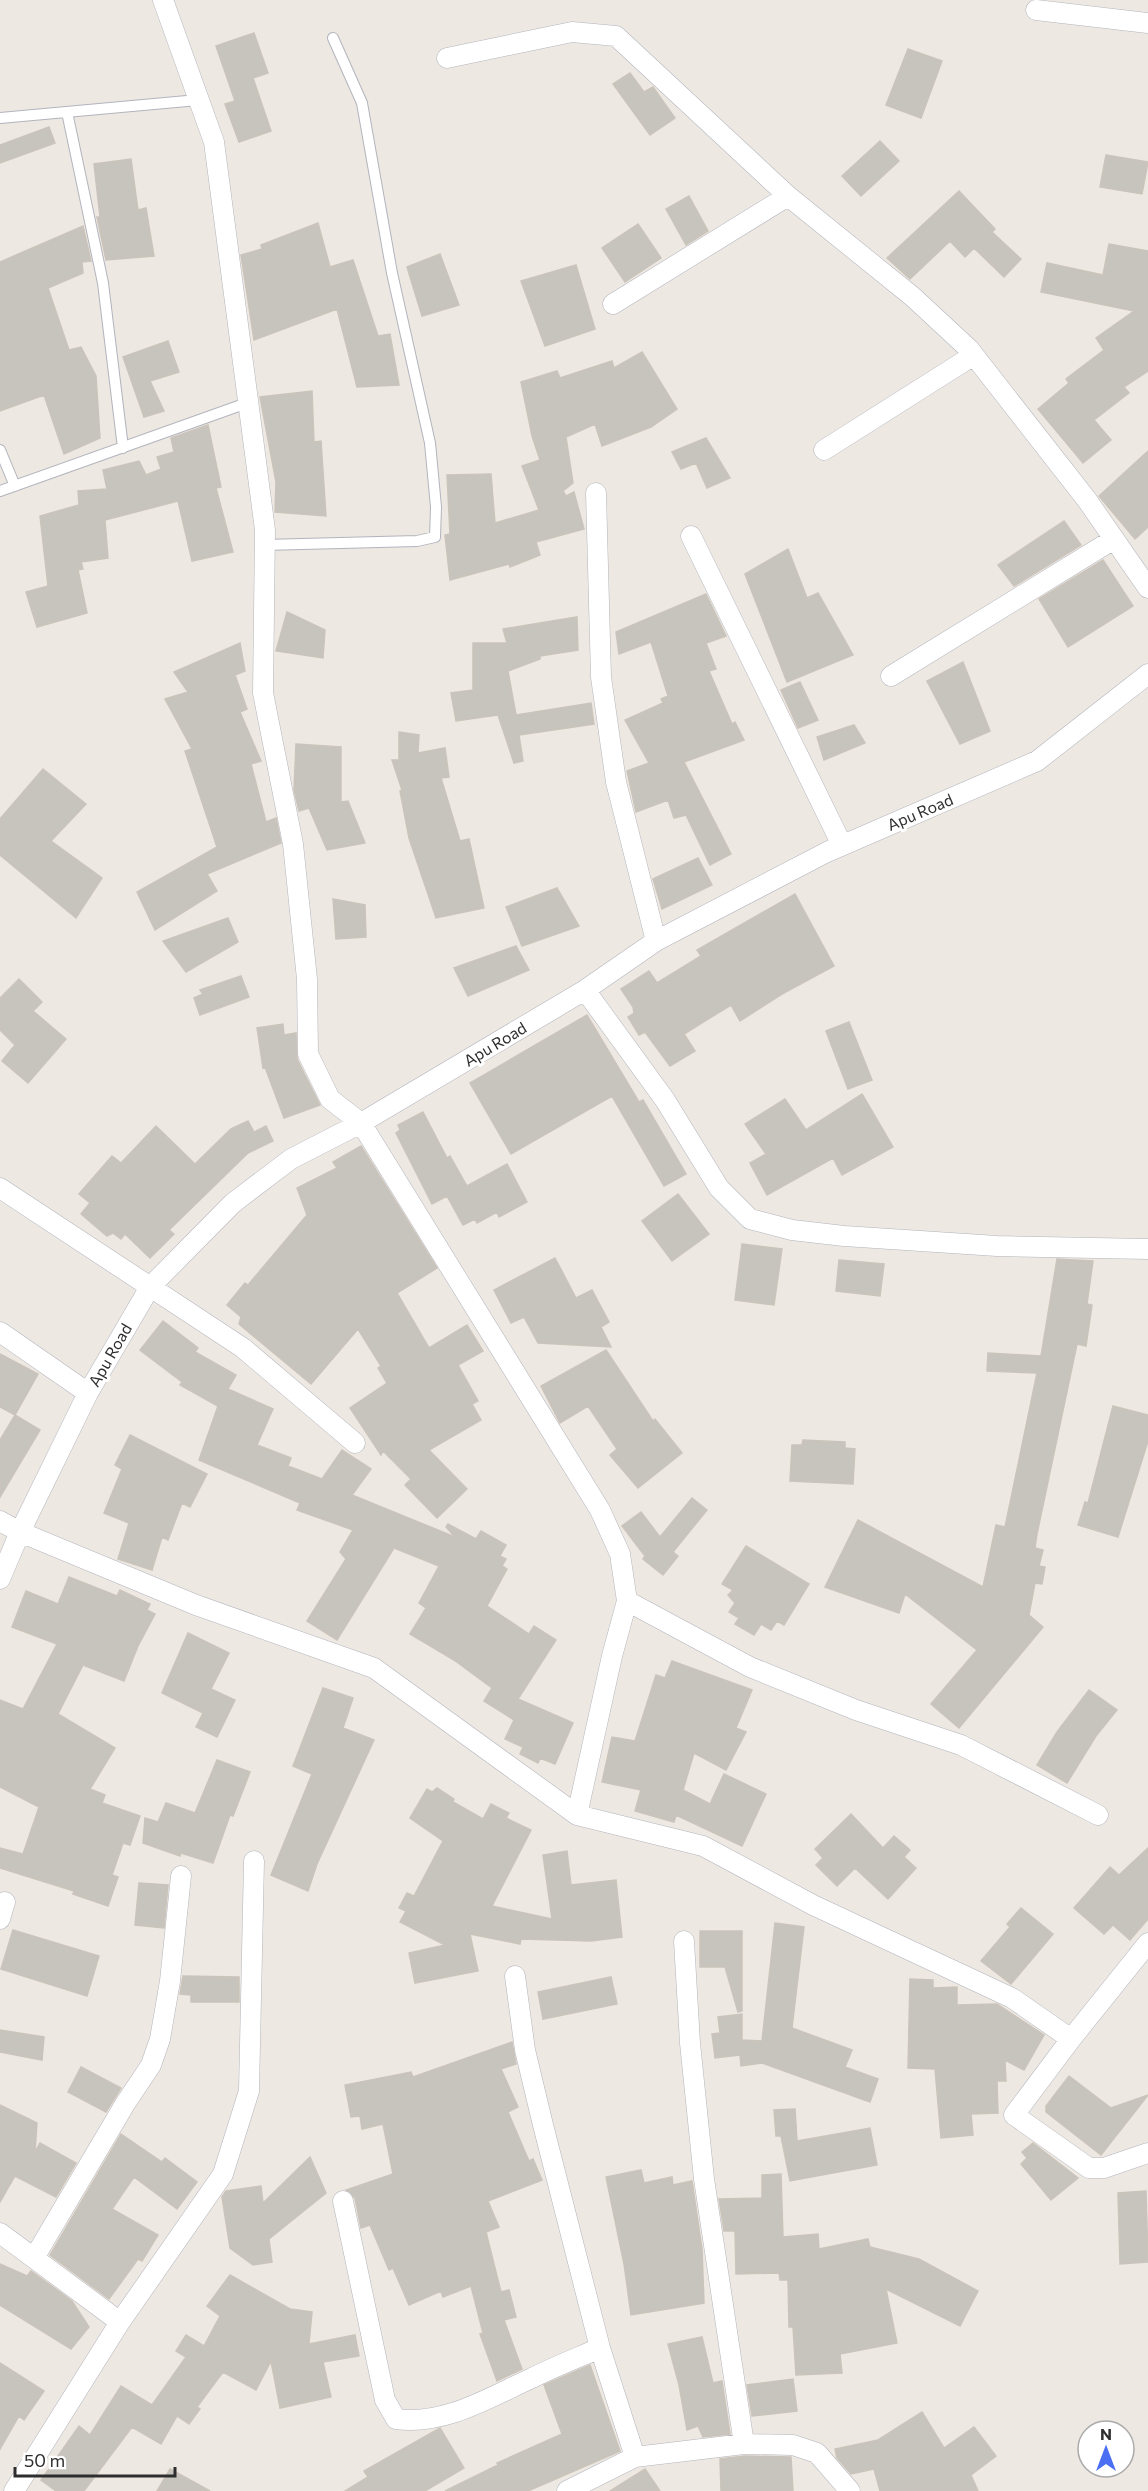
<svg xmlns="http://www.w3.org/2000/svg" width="1148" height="2491" font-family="Commissioner,sans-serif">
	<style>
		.building { fill: #c7c3bd; stroke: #cac4bb; stroke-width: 1.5 }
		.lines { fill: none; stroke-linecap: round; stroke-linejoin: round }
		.lane-casing { stroke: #b2b4bd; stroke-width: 12 }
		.street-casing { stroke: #b2b4bd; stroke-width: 21 }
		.lane { stroke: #fff; stroke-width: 10 }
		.street { stroke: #fff; stroke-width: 20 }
		.labels { text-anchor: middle; stroke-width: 6; stroke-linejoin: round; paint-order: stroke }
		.street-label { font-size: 16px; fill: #2e2e2e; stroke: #fff }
	</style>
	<rect width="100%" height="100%" fill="#eee8e2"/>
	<!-- building -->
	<path class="building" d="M254 33 268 73 253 78 271 131 239 142 225 104 235 101 216 46Z
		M908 49 942 61 921 118 886 105Z
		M630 73 644 92 653 87 675 118 650 135 613 84Z
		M49 127 55 143 0 163V145Z
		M880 141 899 161 861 196 842 176Z
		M1106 155 1148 162 1142 194 1100 187Z
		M131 159 138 210 146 208 154 256 106 260 97 217H100L94 164Z
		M959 191 995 229 992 232 1021 259 1004 277 974 248 965 257 950 241 910 279 887 258Z
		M689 196 708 231 686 245 666 209Z
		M318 223 330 267 353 260 378 336 390 334 399 385 357 387 337 309 254 340 241 255 262 249 261 245Z
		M638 224 661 258 625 282 602 248Z
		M83 226 91 261 82 262 83 273 48 288 69 350 81 347 96 376 100 438 64 454 44 395 0 411V262Z
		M1109 244 1148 251V371L1124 387 1129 393 1094 420 1111 440 1083 463 1038 409 1069 383 1066 379 1104 350 1096 338 1134 311 1041 292 1047 263 1103 275Z
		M440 254 459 305 422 316 407 267Z
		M576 265 595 329 545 346 521 281Z
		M168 341 179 372 150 381 164 411 144 417 123 357Z
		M642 352 677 409 651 427 602 446 595 424 566 437 573 483 563 491 566 496 574 492 584 529 536 542 540 555 510 567 509 564 450 580 445 535 450 534 447 475 491 474 495 523 539 510 522 466 540 460 532 436 521 382 557 371 560 378 612 361 614 368Z
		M312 391 314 442 321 441 326 516 275 512 276 482 260 397Z
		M208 425 221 487 216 488 233 552 192 561 178 501 105 520 108 558 81 562 83 569 78 570 87 613 37 627 26 592 48 586 40 516 79 505 78 491 107 489 103 470 139 461 146 475 161 469 157 457 174 452 171 438Z
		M706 438 730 478 707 488 696 463 681 469 672 452Z
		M1148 451V527L1135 539 1099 496Z
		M1064 521 1081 545 1014 586 998 565Z
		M788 549 807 598 818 593 853 655 787 682 745 574Z
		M1103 560 1133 606 1068 647 1039 599Z
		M706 594 726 636 706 643 716 669 709 671 732 724 735 722 744 740 684 762 731 854 710 865 686 815 674 818 668 800 636 812 627 771 649 763 625 720 663 703 661 699 668 696 651 642 619 654 616 632Z
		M287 612 325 630 323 658 276 651Z
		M577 617 578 650 540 656V659L508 671 516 715 591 703 594 724 519 735 523 761 514 763 498 715 456 721 451 693 473 690V643H507L503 629Z
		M240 643 245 671 235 675 247 709 240 712 261 761 251 764 266 822 276 818 281 843 207 874 217 891 155 930 137 892 217 847 185 751 192 749 165 699 188 692 174 672Z
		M963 662 990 731 960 744 927 681Z
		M800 682 818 720 798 728 781 690Z
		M854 725 865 743 824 760 817 737Z
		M399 732 419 735 418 753 445 748 449 777 441 778 460 841 469 839 484 908 436 918 409 838 400 791 402 790 392 760H399Z
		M296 744 341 747V802L348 801 365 843 327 850 309 808 299 811 294 790Z
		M43 769 86 804 51 841 102 878 76 918 0 855V819Z
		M698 858 712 885 662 909 653 879Z
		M557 888 579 926 522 946 506 907Z
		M795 894 834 966 782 994 740 1021 731 1005 684 1034 695 1051 670 1066 645 1032 639 1035 628 1017 634 1013 633 1007 621 989 649 971 657 983 701 956 697 950Z
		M333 899 365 905 366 937 336 939Z
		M228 918 238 942 186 972 163 941Z
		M516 946 529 970 468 996 454 968Z
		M241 976 249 997 200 1015 194 998 203 994 200 990Z
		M19 979 42 1002 33 1011 66 1039 28 1083 2 1061 15 1045 0 1030V998Z
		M587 1015 639 1102 643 1100 686 1174 664 1186 612 1096 511 1154 470 1083Z
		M849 1022 872 1080 848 1089 826 1031Z
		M283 1024 284 1035 296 1033 297 1059 320 1105 284 1118 265 1067 263 1068 257 1028Z
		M862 1094 893 1147 842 1175 833 1158 767 1195 750 1163 766 1154 745 1124 785 1099 806 1130Z
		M423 1112 447 1158 450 1156 467 1186 507 1164 527 1202 499 1217 497 1212 477 1223 475 1219 463 1225 447 1196 432 1204 396 1133 400 1130 398 1125Z
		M248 1121 254 1132 266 1126 273 1141 248 1153 169 1230 174 1234 150 1258 125 1234 121 1239 113 1233 107 1236 81 1214 90 1203 79 1194 112 1156 121 1163 156 1126 195 1164 231 1129Z
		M361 1146 437 1268 397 1293 429 1348 467 1325 483 1351 458 1365 478 1401 472 1404 481 1420 429 1450 467 1489 437 1518 405 1485 411 1479 383 1451 381 1455 350 1408 387 1383 378 1368 381 1366 358 1329 311 1384 239 1324 241 1317 227 1305 245 1283 248 1285 307 1215 297 1188 337 1168 333 1162Z
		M678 1194 709 1234 672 1261 642 1221Z
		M742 1244 782 1249 774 1305 735 1300Z
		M555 1258 576 1298 592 1290 609 1322 601 1327 611 1347 538 1343 524 1317 511 1323 494 1290Z
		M1057 1259 1093 1261 1087 1304 1092 1305 1086 1346 1077 1344 1037 1534 1035 1548 1043 1550 1039 1566 1045 1567 1042 1584 1035 1583 1029 1615 1043 1627 959 1728 931 1704 977 1650 905 1594 899 1613 825 1587 858 1520 983 1587 996 1525 1005 1527 1037 1373 987 1371 988 1353 1041 1356Z
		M839 1260 884 1264 880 1296 836 1291Z
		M163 1321 198 1348 195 1352 236 1375 228 1389 273 1409 257 1445 291 1458 288 1466 322 1479 342 1450 371 1469 352 1495 455 1537 446 1527 448 1524 476 1539 481 1531 506 1545 500 1556 506 1559 502 1566 507 1569 487 1606 529 1634 534 1626 556 1640 518 1699 573 1723 555 1764 540 1758 538 1763 520 1754 523 1747 505 1739 514 1720 484 1701 492 1688 454 1660 410 1634 426 1608 419 1603 439 1566 394 1548 337 1640 307 1621 346 1559 340 1552 353 1530 297 1510 300 1503 199 1460 218 1406 180 1385 182 1382 140 1350Z
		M606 1350 653 1421 655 1419 682 1453 638 1488 610 1455 617 1449 588 1406 560 1423 541 1386Z
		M0 1354 38 1374 15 1415 0 1407Z
		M1113 1406 1148 1415V1441L1118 1537 1078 1525 1085 1502 1088 1503Z
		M15 1415 40 1430 0 1497V1440Z
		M130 1435 207 1474 190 1507 182 1503 168 1540 162 1537 152 1570 118 1559 129 1523 104 1513 122 1469 115 1465Z
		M803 1440 845 1442V1448L855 1449 853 1484 790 1481 792 1445H802Z
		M692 1498 707 1510 673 1552 678 1556 663 1575 643 1559 645 1556 622 1526 641 1512 660 1537Z
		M746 1546 809 1584 784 1625 777 1621 771 1630 761 1624 754 1635 735 1624 739 1618 729 1612 735 1603 728 1595 733 1590 722 1584Z
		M69 1577 117 1596 120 1590 150 1604 147 1610 155 1614 138 1646 124 1681 83 1665 58 1714 115 1748 90 1789 105 1795 102 1803 140 1816 130 1845 123 1843 112 1875 118 1877 108 1906 73 1894 74 1891 0 1868V1848L23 1854 39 1807 0 1787V1700L23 1709 57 1644 12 1627 26 1591 58 1604Z
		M188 1633 229 1653 211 1689 235 1700 217 1737 196 1727 203 1713 162 1693Z
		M672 1661 752 1690 736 1728 746 1732 726 1770 694 1753 683 1790 710 1804 724 1774 766 1794 742 1846 676 1815 674 1822 635 1811 641 1790 602 1782 612 1737 635 1741 656 1675 665 1678Z
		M323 1688 353 1698 343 1728 374 1740 317 1864 308 1891 271 1875 312 1774 293 1766Z
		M1089 1690 1117 1710 1096 1736 1067 1783 1037 1765 1057 1732Z
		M217 1760 250 1772 233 1816 230 1815 213 1863 181 1853 180 1856 143 1843 145 1818 158 1822 166 1803 195 1813Z
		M437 1788 454 1799 453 1802 483 1819 491 1804 509 1813 506 1818 531 1830 492 1906 552 1919 543 1855 567 1851 571 1885 616 1880 622 1937 591 1941 521 1939 520 1944 470 1934 478 1971 415 1983 409 1953 445 1945 400 1922 406 1911 399 1908 407 1893 414 1896 443 1841 410 1818 427 1789 432 1792Z
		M851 1814 883 1848 894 1836 910 1850 904 1857 916 1868 888 1899 855 1868 837 1886 816 1865 823 1858 815 1849Z
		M1148 1848V1919L1130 1940 1113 1925 1104 1934 1074 1908 1110 1867 1119 1875Z
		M139 1883 168 1885 164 1928 135 1925Z
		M1021 1908 1053 1934 1011 1984 981 1961 1010 1927 1007 1924Z
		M775 1923 804 1927 792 2028 852 2050 845 2067 878 2079 870 2102 762 2063 741 2066 740 2055 715 2058 712 2034 720 2033 718 2017 742 2014V2040L762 2041Z
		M13 1930 99 1956 87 1996 1 1969Z
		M700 1931H742V2011L738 2012 725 1967H700Z
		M183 1976 239 1977V2002H191V1995L180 1994Z
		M611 1977 617 2004 543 2019 538 1992Z
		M910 1979 933 1980V1988L957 1987V2005L997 2004 1044 2035 1024 2070 1005 2060 1006 2081H997L998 2113 971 2114 973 2135 941 2138 935 2069 908 2068Z
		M0 2030 44 2037 42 2060 0 2052Z
		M512 2042 516 2064 501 2069 518 2107 508 2112 529 2161 533 2159 542 2180 488 2201 499 2227 486 2232 501 2292 509 2290 516 2317 504 2320 522 2369 497 2381 480 2334 483 2333 471 2286 443 2297 441 2291 409 2305 393 2268 389 2270 370 2225 361 2228 355 2198 346 2190 393 2174 383 2124 362 2129 360 2116 351 2117 345 2085 411 2072 413 2077Z
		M81 2067 121 2088 106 2112 68 2092Z
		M1069 2076 1111 2108 1148 2095 1101 2155 1046 2112V2106Z
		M0 2105 37 2123 35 2152 40 2143 76 2163 56 2197 15 2176 0 2202Z
		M795 2109 797 2141 870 2128 877 2165 790 2181 781 2136H776L774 2110Z
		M121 2134 162 2162 165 2158 197 2182 177 2209 134 2177 112 2209 158 2235 142 2261 138 2259 109 2299 50 2255Z
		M1033 2143 1078 2178 1051 2200 1021 2164 1027 2158 1022 2152Z
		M310 2157 326 2193 269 2239 272 2262 253 2265 230 2248 222 2197 226 2191 261 2186 263 2203Z
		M641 2170 644 2183 672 2177 673 2185 692 2181 702 2249 704 2303 631 2315 624 2264 606 2177Z
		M781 2174 783 2237 818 2234 819 2249 868 2239 870 2247 919 2259 978 2291 960 2326 886 2289 897 2343 840 2354 842 2373 796 2375 793 2327H789L788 2280H780L779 2273 736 2274 735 2231H724L719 2199 762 2198V2175Z
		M1146 2191 1148 2262 1120 2264 1118 2193Z
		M0 2264 27 2276 31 2271 72 2301 89 2327 71 2349 0 2305Z
		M230 2275 290 2309 312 2312 309 2344 355 2335 359 2356 323 2362 331 2397 280 2408 271 2361 256 2390 223 2372 197 2407 200 2409 189 2424 177 2416 161 2444 132 2427 84 2491H56L41 2480 79 2426 90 2435 121 2386 152 2405 186 2357 176 2351 186 2335 204 2346 220 2316 207 2306Z
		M702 2337 713 2383 722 2381 730 2434 703 2437 698 2426 687 2430 679 2385 668 2344Z
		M0 2363 44 2391 24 2420 19 2416 0 2449Z
		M590 2365 620 2451 528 2491H445L498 2465 497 2463 562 2434 544 2385Z
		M793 2379 797 2411 752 2416 747 2385Z
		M922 2412 944 2448 974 2427 996 2456 971 2475 978 2491H880L874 2469 851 2474 837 2458 835 2449 878 2440Z
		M440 2428 464 2468 425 2491H345L368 2477 364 2471Z
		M745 2456 791 2457 793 2491H721L720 2459Z
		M170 2469 210 2491H157Z
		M645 2469 660 2491H610Z"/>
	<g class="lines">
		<!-- lane casing -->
		<g class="lane-casing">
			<path id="lane" d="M67 112 103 283 123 448
				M0 118 198 100
				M0 450 15 486
				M0 491 247 403
				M264 545 417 541 435 537 436 507 430 443 392 273 362 103 333 38"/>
		</g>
		<!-- street casing -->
		<g class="street-casing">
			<path id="street" d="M163 0 214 142 265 530 263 693 293 844 307 979 308 1054 330 1099 361 1123 600 1510 620 1554 627 1601 612 1656 577 1815
				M1036 10 1148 23
				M447 58 572 32 616 36 788 196 913 297 969 349 1087 500 1148 588
				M613 304 788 196
				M824 450 974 355
				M596 493 601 677 616 782 656 941
				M691 536 842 845
				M891 676 1114 539
				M585 990 665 1100 719 1188 750 1219 792 1230 844 1236 997 1246 1148 1249
				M0 1188 243 1348 355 1443
				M0 1332 88 1393
				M0 1521 20 1532 196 1605 374 1668 577 1815 703 1846 813 1905 1012 1998 1071 2039 1148 1943
				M0 1579 20 1532 88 1393 150 1287 233 1203 291 1159 361 1123 585 990 656 941 827 852 1037 761 1148 674
				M627 1601 750 1667 856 1710 961 1745 1098 1815
				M0 1919 5 1902
				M684 1941 690 2043 704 2179 744 2444
				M515 1976 525 2050 543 2125 600 2348 635 2457
				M1071 2039 1014 2115 1089 2168H1104L1148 2153
				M343 2201 385 2400 396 2419C444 2426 490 2397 532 2378 554 2367 577 2358 600 2348
				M0 2233 120 2322
				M34 2258 125 2104 151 2065 160 2039 170 1981 181 1876
				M14 2491 120 2322 223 2174 249 2091 254 1861
				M567 2491 635 2457 744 2444 793 2445 817 2453 850 2491"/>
		</g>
		<!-- lane -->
		<use href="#lane" class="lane"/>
		<!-- street -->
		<use href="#street" class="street"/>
	</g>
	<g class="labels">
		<!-- street labels -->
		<g class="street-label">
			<text transform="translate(920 812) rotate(-23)" y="6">Apu Road</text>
			<text transform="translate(495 1044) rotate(-31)" y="6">Apu Road</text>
			<text transform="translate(110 1355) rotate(-60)" y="6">Apu Road</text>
		</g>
	</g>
	<!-- north arrow -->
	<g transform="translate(1106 2449)"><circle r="28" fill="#ffffff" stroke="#ababab" stroke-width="1.5"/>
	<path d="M0-4.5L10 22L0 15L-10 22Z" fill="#4a6ff3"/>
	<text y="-9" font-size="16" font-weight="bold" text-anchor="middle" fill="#2e2e2e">N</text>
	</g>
	<!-- scale -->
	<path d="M15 2467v9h160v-9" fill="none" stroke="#2e2e2e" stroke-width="3"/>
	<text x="24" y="2467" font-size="18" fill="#2e2e2e" stroke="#ffffff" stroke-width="4.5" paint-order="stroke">50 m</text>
</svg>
